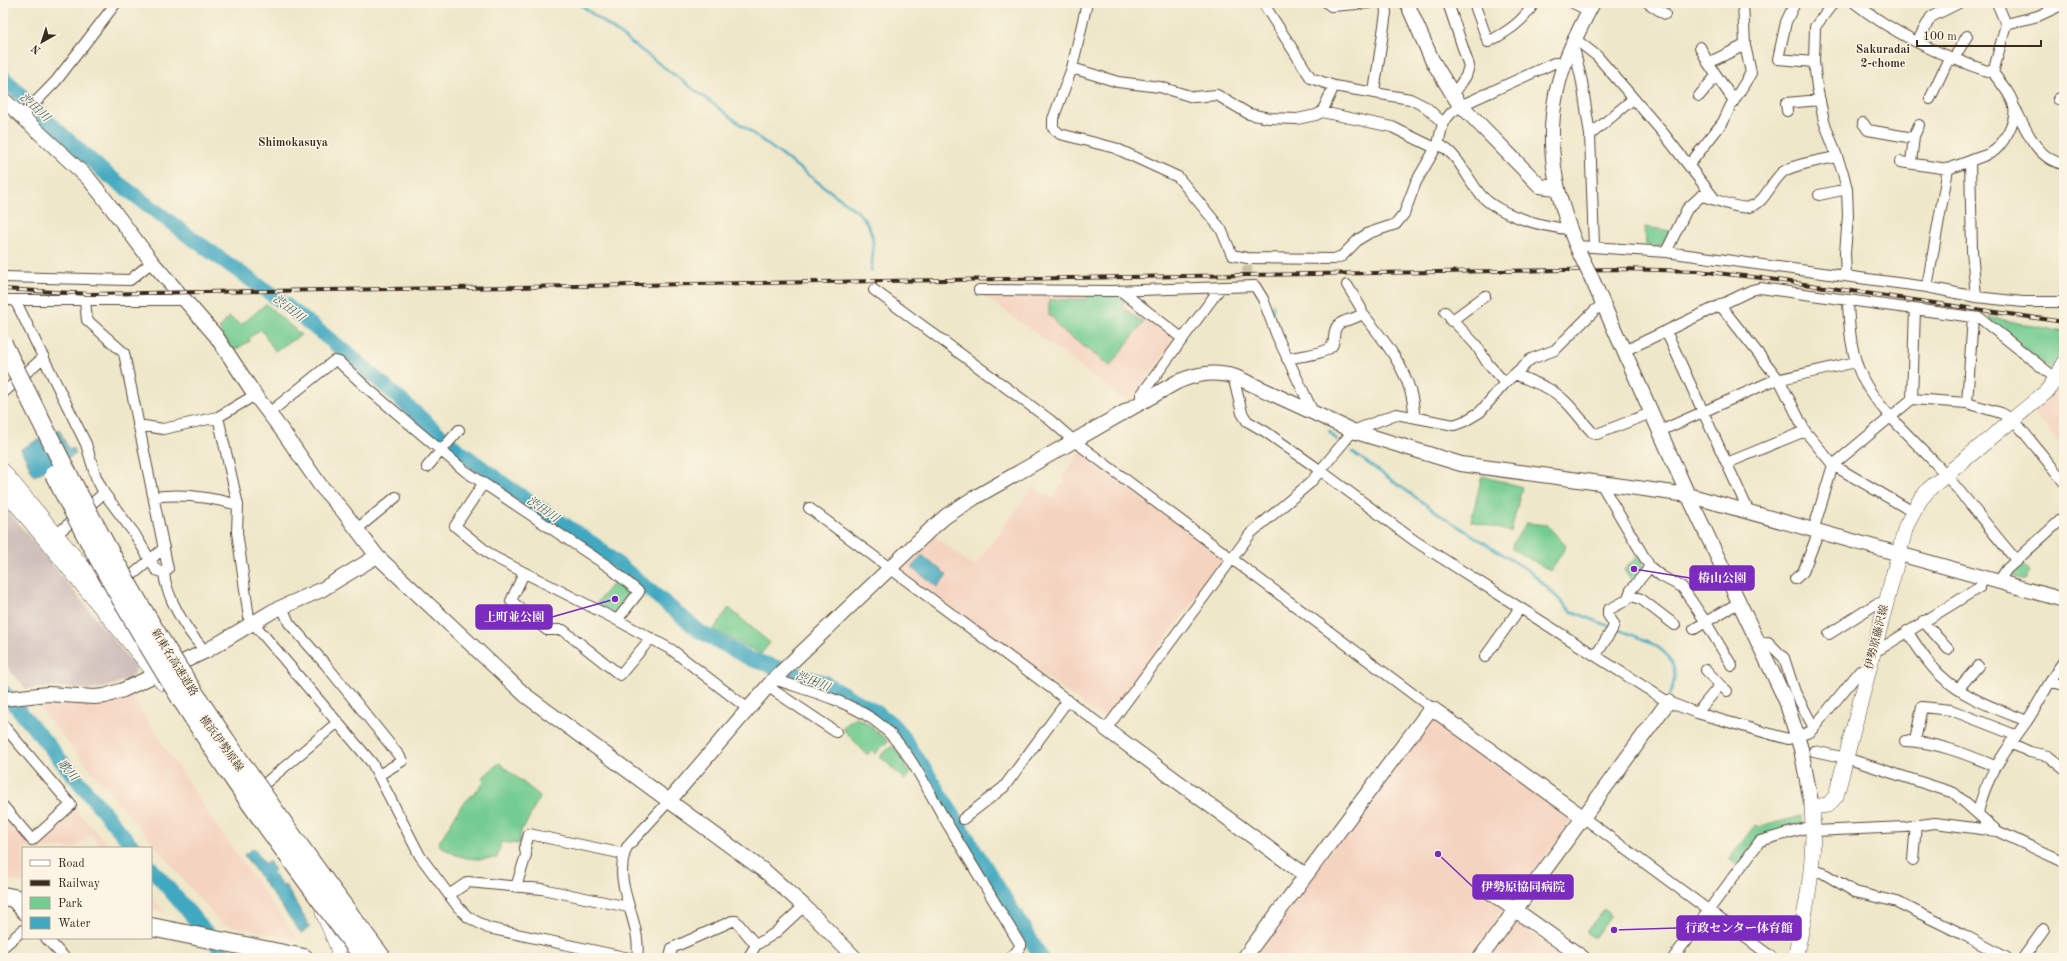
<svg xmlns="http://www.w3.org/2000/svg" width="2067" height="961" font-family="'Old Standard TT','Noto Serif JP',serif">
	<style>
		.built { fill: #f4d3c0 }
		.industrial { fill: #d0c0bc }
		.green { fill: #75cc92; stroke: #587b58 }
		.water { fill: #40a8c0; stroke: #3e696f }
		.lines { fill: none; stroke-linecap: round; stroke-linejoin: round }
		.stream { stroke: #40a8c0; stroke-width: 2.5 }
		.river { stroke: #40a8c0; stroke-width: 15 }
		.street-tunnel { stroke: #cbc1a7; stroke-width: 10; stroke-dasharray: 10 5; stroke-linecap: butt }
		.street-casing { stroke: #564638; stroke-width: 12 }
		.secondary-casing { stroke: #564638; stroke-width: 16 }
		.primary-casing { stroke: #564638; stroke-width: 16 }
		.highway-casing { stroke: #564638; stroke-width: 20 }
		.street { stroke: #fff; stroke-width: 10 }
		.secondary { stroke: #fff; stroke-width: 14 }
		.primary { stroke: #fff; stroke-width: 15 }
		.highway { stroke: #fff; stroke-width: 18 }
		.rail-casing { stroke: #3b2a1e; stroke-width: 4 }
		.rail { stroke: #fcf5e5; stroke-width: 2.5; stroke-dasharray: 8; stroke-linecap: butt }
		.secondary-bridge-casing { stroke: #564638; stroke-width: 16; stroke-linecap: butt }
		.highway-bridge-casing { stroke: #564638; stroke-width: 20; stroke-linecap: butt }
		.secondary-bridge { stroke: #fff; stroke-width: 14 }
		.highway-bridge { stroke: #fff; stroke-width: 18 }
		.labels { text-anchor: middle; stroke-width: 3; stroke-linejoin: round; paint-order: stroke }
		.street-label { font-size: 11px; fill: #3b2a1e; stroke: #fcf5e5 }
		.neighbourhood-label { font-size: 12px; font-weight: bold; fill: #3b2a1e; stroke: #fcf5e5 }
		.water-label { font-size: 12px; font-style: italic; fill: #3d5c5f; stroke: #fcf5e5 }
		.leader { fill: none; stroke: #7b2cbf; stroke-width: 1.5 }
		.callout-dot { fill: #7b2cbf; stroke: #fcf5e5; stroke-width: 1.5 }
		.callout { fill: #7b2cbf; stroke: #7b2cbf; stroke-width: 1.5 }
		.callout-label { font-size: 12px; text-anchor: middle; font-weight: bold; fill: #fff }
	</style>
	<rect width="100%" height="100%" fill="#fcf5e5"/>
	<filter id="ink" filterUnits="userSpaceOnUse"><feTurbulence type="fractalNoise" baseFrequency=".025" numOctaves="2"/><feDisplacementMap in="SourceGraphic" scale="8" xChannelSelector="R" yChannelSelector="G"/><feConvolveMatrix kernelMatrix="1 2 1 2 8 2 1 2 1" color-interpolation-filters="sRGB"/></filter>
	<filter id="wash" filterUnits="userSpaceOnUse"><feTurbulence type="fractalNoise" baseFrequency=".012" numOctaves="4" result="noise"/><feDisplacementMap in="SourceGraphic" scale="16" xChannelSelector="R" yChannelSelector="G"/><feGaussianBlur stdDeviation="0.9" result="paint"/><feColorMatrix in="noise" values="0 0 0 0 0 0 0 0 0 0 0 0 0 0 0 0 0 1.4 0 .05"/><feComposite in="paint" operator="in"/></filter>
	<g filter="url(#wash)">
		<rect width="100%" height="100%" fill="#efe7c9"/>
		<!-- built -->
		<path class="built" d="M982 294H1118L1175 337V340L1130 404Z
			M2062 388 2064 389V443L2062 445 2033 412 2057 390Z
			M1081 452 1221 557 1223 562 1108 715 1099 716 902 571V565L933 535 974 567 1034 486 1052 499 1066 480 1063 476Z
			M132 697 214 822 298 940 221 924 38 707H47L50 702 102 707Z
			M1430 719H1437L1571 820 1570 822 1521 888 1519 886 1495 919 1497 921 1470 958H1254L1253 955Z
			M75 809 111 848H102L91 835 75 848H23V883L5 880 3 878V811L31 844Z
			M151 896 166 913 151 910Z
			M1521 925 1565 958H1488L1512 926Z"/>
		<!-- industrial -->
		<path class="industrial" d="M3 505 136 667 135 673 128 679 107 687 90 690 65 687 26 689 3 662Z"/>
		<!-- green -->
		<path class="green" d="M1645 227 1671 231 1660 247 1646 245Z
			M1090 293 1118 294 1126 300 1121 306 1143 323 1110 366 1059 328 1054 318 1049 316V300L1086 299Z
			M266 304 301 335 275 351 261 329 249 338 250 341 231 352 219 329 229 317 241 325Z
			M1988 317 2064 332 2060 354 2054 368 2050 369 1988 319Z
			M1482 476 1522 487 1511 532 1471 521Z
			M1526 523 1547 525 1566 546 1551 571 1512 549V545Z
			M1639 554 1645 568 1631 585 1629 583 1631 579 1624 570Z
			M2019 561 2030 571 2025 580 2006 574Z
			M618 577 634 594 617 616 595 605Z
			M729 608 770 643 761 654 713 630Z
			M855 717 867 723 888 741 875 754 872 750 867 755 842 728Z
			M892 746 900 755 911 774 904 780 880 756Z
			M499 763 540 796 524 828 522 827 519 844 501 842 497 858C471 860 459 860 438 844L461 806 485 782 482 778Z
			M1802 816V825L1758 838 1738 866 1729 859 1755 825 1759 827Z
			M1604 909 1611 915 1594 938 1586 932Z"/>
		<!-- water -->
		<path class="water" d="M59 429 69 450 73 448 76 454 34 476 21 449Z
			M922 555 947 575 937 587 912 568Z
			M253 848 265 864 269 861 275 870 273 873 282 886 285 885 310 927 301 933 244 855Z"/>
		<g class="lines">
			<!-- stream -->
			<path class="stream" d="M578 3 858 212C877 232 874 245 871 271
				M1273 305V313
				M1308 390 1314 402
				M1329 431 1337 440
				M1352 452 1442 516 1531 572 1571 611 1611 627
				M1616 629C1647 640 1690 653 1669 695"/>
			<!-- river -->
			<path class="river" d="M3 77 43 117 104 172 190 237 278 299 351 356 453 446 508 487 595 545 699 631 750 659 825 683 878 713 891 723 902 735 927 773 1042 958
				M3 691 134 848
				M151 868 228 958"/>
		</g>
	</g>
	<g filter="url(#ink)">
		<g class="lines">
			<!-- street-tunnel -->
			<path class="street-tunnel" d="M1247 266 1248 279"/>
			<!-- street casing -->
			<g class="street-casing">
				<path id="street" d="M1087 3 1072 68 1118 82 1160 87 1193 97 1217 95 1249 114 1269 118 1297 119 1316 115 1322 112 1334 86
					M1263 3 1311 78 1334 86 1410 99 1426 107 1443 123 1451 113 1460 106 1554 63H1565
					M1327 3 1331 6 1370 3
					M1448 3 1469 66 1466 76 1453 95
					M1474 3 1488 42C1507 32 1523 22 1534 3
					M1573 3 1589 11
					M1648 3 1665 14
					M1795 3 1786 22 1778 59 1814 62
					M1833 3 1815 27 1814 62 1817 87 1824 121 1843 173 1847 189 1848 216 1845 253 1846 276
					M1855 3C1895 35 1944 57 1993 73
					M1997 3 2006 24 2038 16 2064 4
					M1575 39 1597 56 1664 134 1714 198
					M1917 42 1931 17 1959 3
					M1700 47 1708 63
					M1570 49 1575 52 1582 82 1590 135 1594 246
					M1953 60 1967 36
					M1072 68 1053 119V128L1060 134 1115 148 1178 177 1221 229 1232 255 1247 258 1334 259 1342 256 1359 239 1369 233 1396 224 1404 214 1416 182 1438 144 1443 123
					M1374 92 1386 13 1385 3
					M1699 96 1716 76
					M1930 99 1949 58
					M2058 99 2064 97
					M1734 101 1708 63 1745 45
					M2015 108C2026 129 2037 160 2064 164V162
					M1787 111 1786 103 1820 100
					M1322 112 1392 127 1435 148
					M21 117 56 81 116 3
					M1863 123 1868 130 1913 138
					M1590 135 1633 99
					M1438 144C1457 153 1465 174 1477 190 1493 214 1542 227 1569 229
					M1900 162 1948 169 1970 161
					M1911 163 1914 136 1919 125
					M1689 165 1723 122 1730 107 1751 73 1745 45 1743 3
					M1819 195 1847 189
					M1577 246 1666 252 1927 287 1976 297 2023 302H2064
					M1666 252 1687 209 1701 196C1714 198 1738 210 1749 207 1765 204 1771 181 1783 172 1794 164 1822 160 1836 157
					M3 277 130 280 152 262
					M1927 287 1948 169
					M874 290 1050 420 1074 441 1433 709
					M979 290 1113 291 1255 286 1263 299 1277 336 1313 412
					M1121 291 1183 339
					M1976 297 1972 251 1970 161C1977 158 1984 156 1991 153 2002 147 2017 121 2014 107 2012 95 2000 82 1993 73L2006 24
					M3 300H186
					M15 300 86 444 96 477 104 493 134 533 156 570 164 573
					M85 301 87 320 124 353 168 569 164 573C166 596 185 628 200 645
					M1848 301C1849 328 1851 357 1864 381 1880 411 1914 440 1937 465 1965 496 1990 530 2017 561
					M1720 305 1780 381 1805 431 1833 465 1913 512
					M1445 312 1476 345 1488 364 1505 383
					M1362 313C1386 342 1414 377 1414 416
					M1451 321 1485 296
					M1666 331 1749 512
					M1624 351 1752 290 1760 288 1980 318 2064 385
					M1287 359C1298 356 1326 354 1332 346 1336 339 1332 331 1338 325 1345 318 1355 321 1362 313L1361 308 1347 285
					M1515 374C1526 379 1537 383 1547 388 1567 398 1578 417 1592 432L1597 434 1651 413
					M1236 377 1235 384 1242 413 1247 421 1266 432 1321 471 1415 541 1668 702 1697 713 1788 739 1810 732 1860 671 1867 673
					M3 393 44 357
					M1912 399 1915 310
					M1143 402 1141 395 1221 287
					M1967 403 1973 317
					M269 413 334 361 339 362 367 388 465 471 609 567 639 592 617 620
					M218 417 238 505 237 532 249 618 372 763 420 856 458 907 468 917 488 928 629 958
					M138 425 163 429 218 417 255 395
					M1660 431 1772 381 1856 362
					M1727 463 1805 431
					M427 467 459 430
					M1600 482 1650 567 1661 576 1682 587 1705 621 1732 666
					M483 484 455 526 492 556 617 620 672 650 747 708
					M154 497C183 493 210 497 238 505
					M809 508 1106 729 1251 533 1310 483 1353 431 1396 414 1454 425 1465 421 1480 412 1505 383 1531 359 1555 350 1595 310 1603 305
					M357 529 396 497
					M1813 531 1833 465 1912 399 1967 403 2001 413 2014 420 2064 482
					M56 535 104 493
					M524 573 511 601 547 630H563L620 675 651 638
					M1795 579 1803 572 1818 533
					M1998 582 2007 569 2064 517
					M123 583 164 548
					M1629 595 1641 599 1675 625
					M282 607 289 623 326 665 400 757 402 761 379 775
					M1923 621 1948 649
					M1694 629 1738 603
					M1907 631C1917 646 1927 663 1940 675 1964 698 1997 709 2027 721
					M1829 634 1876 604 1885 602
					M1759 646 1768 642 1784 658 1795 692 1813 726
					M1873 648 1880 649 1980 587 1983 578
					M1596 655 1612 630 1614 624 1608 615V610L1627 600 1631 590 1650 567
					M1485 657 1520 608
					M774 679C809 691 843 699 874 720 905 741 926 787 944 818 970 861 995 903 1021 946L1011 958
					M2052 682 2064 685
					M1720 685 1727 691
					M767 686 836 732
					M1959 688 1978 666
					M1697 713 1720 685 1706 670
					M3 725 71 805 32 840 3 806
					M1905 741C1936 742 1966 754 1995 766
					M1915 741 1922 707 1951 710 2015 735
					M2010 743 2030 752 2048 756 2064 769
					M1814 751 1846 758 1954 793 1997 831 2064 862
					M256 791 338 722
					M1978 813C1985 777 2006 750 2027 721 2040 702 2049 680 2064 661
					M1584 818 1773 958
					M963 819 1004 787 1068 700
					M1814 831 1905 827 1935 823 1997 831
					M1913 860 1916 825
					M1811 870 1823 873 1855 892 1897 902 1964 935 2007 958
					M516 887 526 855 525 848 529 834 624 854
					M449 895 468 882 542 889 628 907
					M10 899 23 914
					M46 938 65 958
					M3 947 23 930
					M637 958C643 920 610 885 627 847L669 801
					M670 958 672 948 732 921H736L756 945
					M748 958 756 945 775 933 804 906
					M1676 958 1674 957 1760 841 1813 826
					M2023 958 2044 929"/>
			</g>
			<!-- secondary casing -->
			<g class="secondary-casing">
				<path id="secondary" d="M1407 3 1432 60 1457 101 1540 186 1556 188
					M3 99 88 178 101 194 152 262 216 336 255 395 284 433 320 485 343 511 377 556 525 695 767 873 804 906 855 958
					M1580 254C1550 187 1540 119 1570 50 1577 34 1585 18 1593 3
					M1592 279 1688 495 1786 701 1801 749 1812 807
					M3 699 48 694 94 697 105 696 123 690 206 651 273 611 321 590 377 556
					M1106 729 1305 875
					M669 801 774 679 931 529 946 516 974 498 1177 382C1198 373 1215 371 1236 377L1353 431 1461 464 1688 495 2064 600
					M1483 887 1583 958
					M1244 958 1429 711 1433 709 1584 818
					M1480 958 1668 702"/>
			</g>
			<!-- primary casing -->
			<g class="primary-casing">
				<path id="primary" d="M3 471 126 619
					M3 488 163 683
					M323 912 338 948V958
					M1795 958C1807 908 1816 859 1812 807L1828 805 1836 796 1906 526 1920 500 1929 489 2046 392 2056 379 2064 364"/>
			</g>
			<!-- highway casing -->
			<g class="highway-casing">
				<path id="highway" d="M3 896 23 900
					M151 927 304 958"/>
			</g>
			<!-- street -->
			<use href="#street" class="street"/>
			<!-- secondary -->
			<use href="#secondary" class="secondary"/>
			<!-- primary -->
			<use href="#primary" class="primary"/>
			<!-- highway -->
			<use href="#highway" class="highway"/>
			<!-- rail casing -->
			<g class="rail-casing">
				<path id="rail" d="M3 289 90 294 145 293 1619 269 1698 271 1762 278 2064 322"/>
			</g>
			<!-- rail -->
			<use href="#rail" class="rail"/>
			<!-- secondary-bridge casing -->
			<g class="secondary-bridge-casing">
				<path id="secondary-bridge" d="M1580 254 1592 279"/>
			</g>
			<!-- highway-bridge casing -->
			<g class="highway-bridge-casing">
				<path id="highway-bridge" d="M3 344C60 461 120 579 191 688 251 781 316 870 382 958
					M54 474C108 581 169 685 237 784 278 843 321 901 364 958"/>
			</g>
			<!-- secondary-bridge -->
			<use href="#secondary-bridge" class="secondary-bridge"/>
			<!-- highway-bridge -->
			<use href="#highway-bridge" class="highway-bridge"/>
		</g>
	</g>
	<g class="labels">
		<!-- street labels -->
		<g class="street-label">
			<text transform="translate(1876 637) rotate(-76)" y="4">伊勢原藤沢線</text>
			<text transform="translate(175 662) rotate(58)" y="4">新東名高速道路</text>
			<text transform="translate(222 743) rotate(54)" y="4">横浜伊勢原線</text>
		</g>
		<!-- neighbourhood labels -->
		<g class="neighbourhood-label">
			<text x="1883" y="53">Sakuradai<tspan x="1883" dy="14">2-chome</tspan></text>
			<text x="293" y="146">Shimokasuya</text>
		</g>
		<!-- water labels -->
		<g class="water-label">
			<text transform="translate(35 107) rotate(43)" y="4">渋田川</text>
			<text transform="translate(289 308) rotate(38)" y="4">渋田川</text>
			<text transform="translate(543 509) rotate(35)" y="4">渋田川</text>
			<text transform="translate(813 681) rotate(21)" y="4">渋田川</text>
			<text transform="translate(68 770) rotate(50)" y="4">歌川</text>
		</g>
	</g>
	<!-- callouts -->
	<path class="leader" d="M1634 569L1690 578M615 599L552 617M1438 854L1473 887M1614 930L1677 928"/>
	<g class="callout-dot">
		<circle cx="1634" cy="569" r="4"/>
		<circle cx="615" cy="599" r="4"/>
		<circle cx="1438" cy="854" r="4"/>
		<circle cx="1614" cy="930" r="4"/>
	</g>
	<g class="callout">
		<rect x="1690" y="566" width="64" height="24" rx="4"/>
		<rect x="476" y="605" width="76" height="24" rx="4"/>
		<rect x="1473" y="875" width="100" height="24" rx="4"/>
		<rect x="1677" y="916" width="124" height="24" rx="4"/>
	</g>
	<g class="callout-label">
		<text x="1722" y="582">椿山公園</text>
		<text x="514" y="621">上町並公園</text>
		<text x="1523" y="891">伊勢原協同病院</text>
		<text x="1739" y="932">行政センター体育館</text>
	</g>
	<!-- margin -->
	<rect width="2067" height="961" fill="none" stroke="#fcf5e5" stroke-width="16"/>
	<!-- legend -->
	<rect x="22" y="847" width="130" height="92" fill="#fcf5e5" stroke="#afa495"/>
	<rect x="30" y="860" width="20" height="6" fill="#ffffff" stroke="#afa495"/>
	<text x="58" y="867" font-size="12" fill="#3b2a1e">Road</text>
	<rect x="30" y="880" width="20" height="6" fill="#3b2a1e" stroke="#afa495"/>
	<text x="58" y="887" font-size="12" fill="#3b2a1e">Railway</text>
	<rect x="30" y="897" width="20" height="12" fill="#75cc92" stroke="#afa495"/>
	<text x="58" y="907" font-size="12" fill="#3b2a1e">Park</text>
	<rect x="30" y="917" width="20" height="12" fill="#40a8c0" stroke="#afa495"/>
	<text x="58" y="927" font-size="12" fill="#3b2a1e">Water</text>
	<!-- north arrow -->
	<g transform="translate(42 42) rotate(219)" stroke="#fcf5e5" stroke-width="3" paint-order="stroke">
	<path d="M0-3L7 15L0 10L-7 15Z" fill="#3b2a1e"/>
	<text y="-6" font-size="11" font-weight="bold" text-anchor="middle" fill="#3b2a1e">N</text>
	</g>
	<!-- scale -->
	<path d="M1917 40v6h124v-6" fill="none" stroke="#3b2a1e" stroke-width="2"/>
	<text x="1923" y="40" font-size="12" fill="#3b2a1e" stroke="#fcf5e5" stroke-width="3" paint-order="stroke">100 m</text>
</svg>
